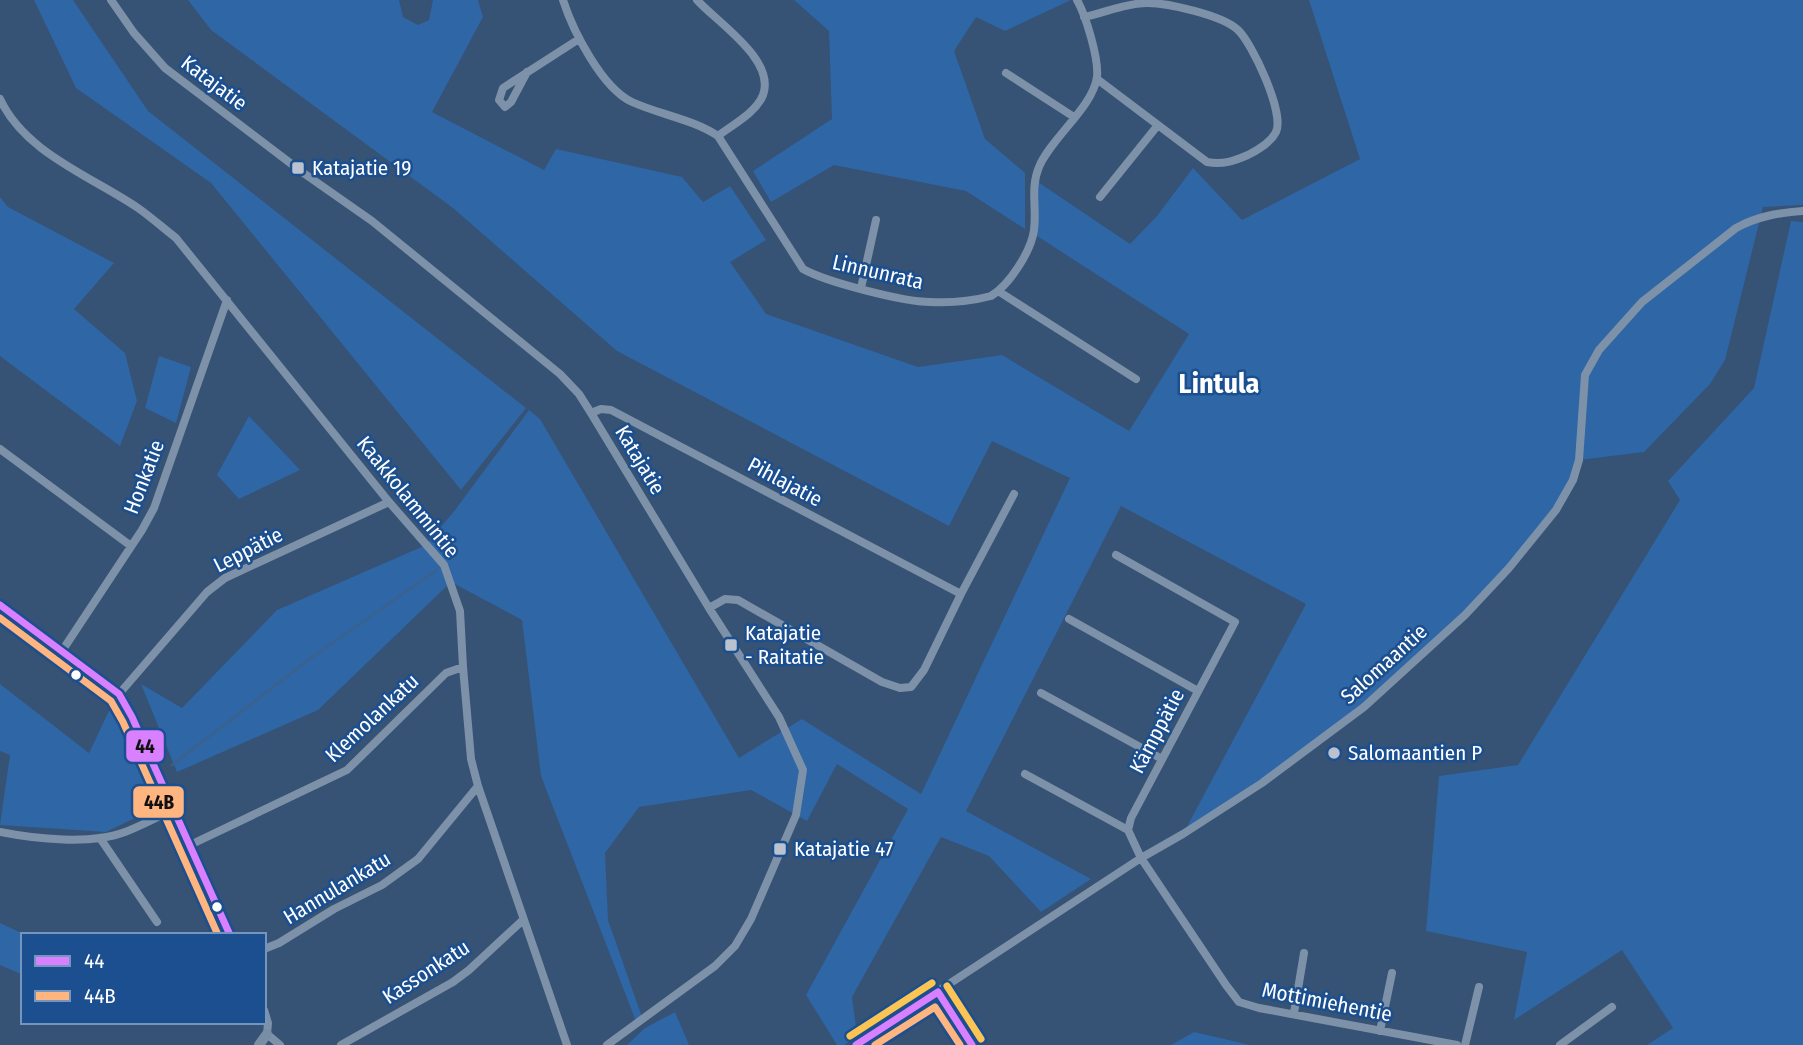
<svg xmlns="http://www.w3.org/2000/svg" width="1803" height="1045" font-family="'Fira Sans Condensed',sans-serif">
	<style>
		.green { fill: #2f66a5 }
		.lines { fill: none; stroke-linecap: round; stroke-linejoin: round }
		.stream { stroke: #3b618d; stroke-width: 2.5 }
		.street { stroke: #7d92a8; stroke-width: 8 }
		.secondary { stroke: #798da4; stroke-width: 10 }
		.bus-1-casing { stroke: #1b4f8f; stroke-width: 12 }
		.bus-2-casing { stroke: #1b4f8f; stroke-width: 12 }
		.bus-3-casing { stroke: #1b4f8f; stroke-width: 12 }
		.bus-1 { stroke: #d880ff; stroke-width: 7 }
		.bus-2 { stroke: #ffb580; stroke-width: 7 }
		.bus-3 { stroke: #fcc553; stroke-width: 7 }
		.poi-dot { fill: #b9c2ce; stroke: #1b4f8f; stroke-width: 2.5 }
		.bus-dot { fill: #fff; stroke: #1b4f8f; stroke-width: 2.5 }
		.labels { text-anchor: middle; stroke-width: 5; stroke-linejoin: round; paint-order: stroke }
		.street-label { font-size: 21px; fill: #fff; stroke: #1b4f8f }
		.poi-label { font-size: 21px; fill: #fff; stroke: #1b4f8f; text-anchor: start }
		.district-label { font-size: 28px; font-weight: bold; fill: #fff; stroke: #1b4f8f }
		.line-badge { stroke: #1b4f8f; stroke-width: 2.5 }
		.pale-badge-label { font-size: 19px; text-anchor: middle; font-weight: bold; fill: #111 }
	</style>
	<rect width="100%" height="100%" fill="#365274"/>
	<!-- green -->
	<path class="green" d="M34 0H73L148 111 526 408 461 490 211 183 76 88Z
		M188 0H399L403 17 418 25 429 20 433 0H478L483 17 432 112 544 170 556 149 682 177 703 202 730 186 766 240 730 262 766 314 918 367 1002 355 1129 431 1189 334 1037 236 1038 182 1130 244 1157 216 1193 168 1242 220 1360 159 1309 0H1803V205L1763 207 1725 360 1710 384 1644 452 1579 460 1556 510 1509 568 1373 700 1183 834 1306 604 1121 506 966 811 1091 879 1041 912 989 856 941 837 852 997 857 1034 845 1045H837L806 995 908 809 837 764 807 821 751 790 639 807 605 853 608 920 643 1020 637 1024 541 776 522 620 451 582 318 710 177 772 141 684 182 708 277 610 426 545 455 510 529 410 540 419 739 758 802 719 921 794 1070 478 992 441 949 526 617 351 453 208 211 30Z
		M794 0H1071L1005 31 976 17 954 51 985 139 1025 173V229L966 191 834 165 771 202 753 171 832 119 829 31Z
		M0 197 8 207 114 263 74 309 125 353 137 401 120 446 0 356Z
		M1791 221 1803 222V1045H1647L1673 1028 1622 950 1514 1020 1527 952 1426 931 1439 776 1518 765 1680 500 1668 481 1754 388Z
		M159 356 191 367 176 423 145 408Z
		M249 416 300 470 239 499 217 475Z
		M0 684 89 753 115 698 123 709 155 794 151 810 106 832 0 825 10 755 0 751Z
		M0 923 26 935H23V975L0 965Z
		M675 1012 689 1045H627L645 1028Z
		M1194 1032 1250 1045H1171Z"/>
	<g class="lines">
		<!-- stream -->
		<path class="stream" d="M172 765 311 658 437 570"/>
		<!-- street -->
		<path class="street" d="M111 0 134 33 165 68 302 172 372 221 560 374 579 394 591 413 709 608 779 717 803 770 796 815 751 919 735 946 715 966 607 1045
			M563 0C573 31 602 88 632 102 661 115 692 119 718 136L803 269C826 282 904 302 930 302 950 303 972 301 991 296 1009 285 1031 252 1034 230 1037 208 1030 188 1039 167 1051 138 1093 107 1097 77 1099 59 1086 16 1077 0
			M697 0C718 23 776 60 763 95 756 113 732 125 718 136
			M1084 17C1104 13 1126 3 1147 3 1168 3 1222 15 1238 30 1252 43 1285 113 1276 132 1271 142 1258 150 1248 155 1234 161 1223 165 1207 162L1097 79
			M527 72 511 102 505 107 499 100 503 88 579 39
			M1006 73 1074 117
			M0 99C25 153 91 176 138 208 151 217 163 228 176 238L389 502 444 565 460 611 463 667 471 759 478 786 567 1045
			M1100 197 1158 125
			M861 288 876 220
			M998 291 1136 379
			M591 413 601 409 611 410 961 594
			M0 449 131 546
			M1116 555 1235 622 1131 818 1128 830 1141 858 1226 985 1239 1002 1259 1008 1457 1045
			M0 605 119 694 132 717 230 935
			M709 608 725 599 738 600 882 682 900 688 911 687 924 670 961 594 1014 494
			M1069 619 1198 691
			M62 651 142 530 154 508 227 300
			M1041 693 1162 759
			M119 694 207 592 225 578 389 502
			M1025 774 1128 830
			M0 832C35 839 91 845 125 832 141 826 158 817 174 809
			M100 838 157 922
			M190 845 347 770 446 673 463 667
			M264 949 279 943 334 909 382 885 418 859 478 786
			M264 1010 268 1023 267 1034 280 1045
			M1294 1013 1304 953
			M1380 1031 1392 973
			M341 1045 453 982 469 970 523 920
			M856 1045 1141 858 1183 834 1262 783 1364 707 1465 615 1509 568 1556 510 1573 480 1579 460 1585 375 1599 350 1642 302 1736 228C1758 216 1778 213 1803 211
			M1465 1045 1479 987
			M1560 1045 1612 1007"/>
		<!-- secondary -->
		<path class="secondary" d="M938 992 972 1045
			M259 1045 267 1034"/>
		<!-- bus-1 casing -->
		<g class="bus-1-casing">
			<path id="bus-1" d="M0 605 119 694 132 717 230 935
				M938 992 972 1045
				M856 1045 938 992"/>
		</g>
		<!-- bus-2 casing -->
		<g class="bus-2-casing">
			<path id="bus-2" d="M0 618 111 701 123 722 218 935
				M875 1045 935 1007 960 1045"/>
		</g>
		<!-- bus-3 casing -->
		<g class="bus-3-casing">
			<path id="bus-3" d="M947 986 981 1039
				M850 1036 932 983"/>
		</g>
		<!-- bus-1 -->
		<use href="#bus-1" class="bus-1"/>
		<!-- bus-2 -->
		<use href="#bus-2" class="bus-2"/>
		<!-- bus-3 -->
		<use href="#bus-3" class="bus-3"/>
	</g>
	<!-- markers -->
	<g class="poi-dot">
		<rect x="291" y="161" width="14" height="14" rx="3.5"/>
		<rect x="724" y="638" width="14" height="14" rx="3.5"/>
		<circle cx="1334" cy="753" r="7"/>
		<rect x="773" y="842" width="14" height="14" rx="3.5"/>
	</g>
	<g class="bus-dot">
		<circle cx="76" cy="675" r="6"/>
		<circle cx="217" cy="907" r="6"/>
	</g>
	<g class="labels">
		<!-- street labels -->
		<g class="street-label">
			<text transform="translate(214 83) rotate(37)" y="7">Katajatie</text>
			<text transform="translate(878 272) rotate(13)" y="7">Linnunrata</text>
			<text transform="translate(640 460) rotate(59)" y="7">Katajatie</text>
			<text transform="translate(144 477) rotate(-69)" y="7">Honkatie</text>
			<text transform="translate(785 482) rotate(28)" y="7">Pihlajatie</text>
			<text transform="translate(408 497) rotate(51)" y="7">Kaakkolammintie</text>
			<text transform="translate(248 550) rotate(-27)" y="7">Leppätie</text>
			<text transform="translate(1384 664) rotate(-42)" y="7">Salomaantie</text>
			<text transform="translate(372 718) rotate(-43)" y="7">Klemolankatu</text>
			<text transform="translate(1157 731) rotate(-62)" y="7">Kämppätie</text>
			<text transform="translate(337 888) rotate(-31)" y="7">Hannulankatu</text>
			<text transform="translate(426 972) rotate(-33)" y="7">Kassonkatu</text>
			<text transform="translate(1327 1002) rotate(11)" y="7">Mottimiehentie</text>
		</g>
		<!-- poi labels -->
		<g class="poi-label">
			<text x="312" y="175">Katajatie 19</text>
			<text x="745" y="640">Katajatie<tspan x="745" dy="24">- Raitatie</tspan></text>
			<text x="1348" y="760">Salomaantien P</text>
			<text x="794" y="856">Katajatie 47</text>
		</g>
		<!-- district labels -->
		<g class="district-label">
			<text x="1219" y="393">Lintula</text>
		</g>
	</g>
	<g class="line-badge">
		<rect x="125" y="729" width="40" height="34" rx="7" fill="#d880ff"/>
		<rect x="132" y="785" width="53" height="34" rx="7" fill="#ffb580"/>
	</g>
	<g class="pale-badge-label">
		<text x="145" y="753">44</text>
		<text x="159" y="809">44B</text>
	</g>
	<!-- legend -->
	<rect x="21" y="933" width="245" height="91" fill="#1b4f8f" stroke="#7695bc" stroke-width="2"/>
	<rect x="35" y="956" width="35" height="10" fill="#d880ff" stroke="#7695bc" stroke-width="2"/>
	<text x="84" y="968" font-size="21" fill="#ffffff">44</text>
	<rect x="35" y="991" width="35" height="10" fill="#ffb580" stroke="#7695bc" stroke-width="2"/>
	<text x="84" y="1003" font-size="21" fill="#ffffff">44B</text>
</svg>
